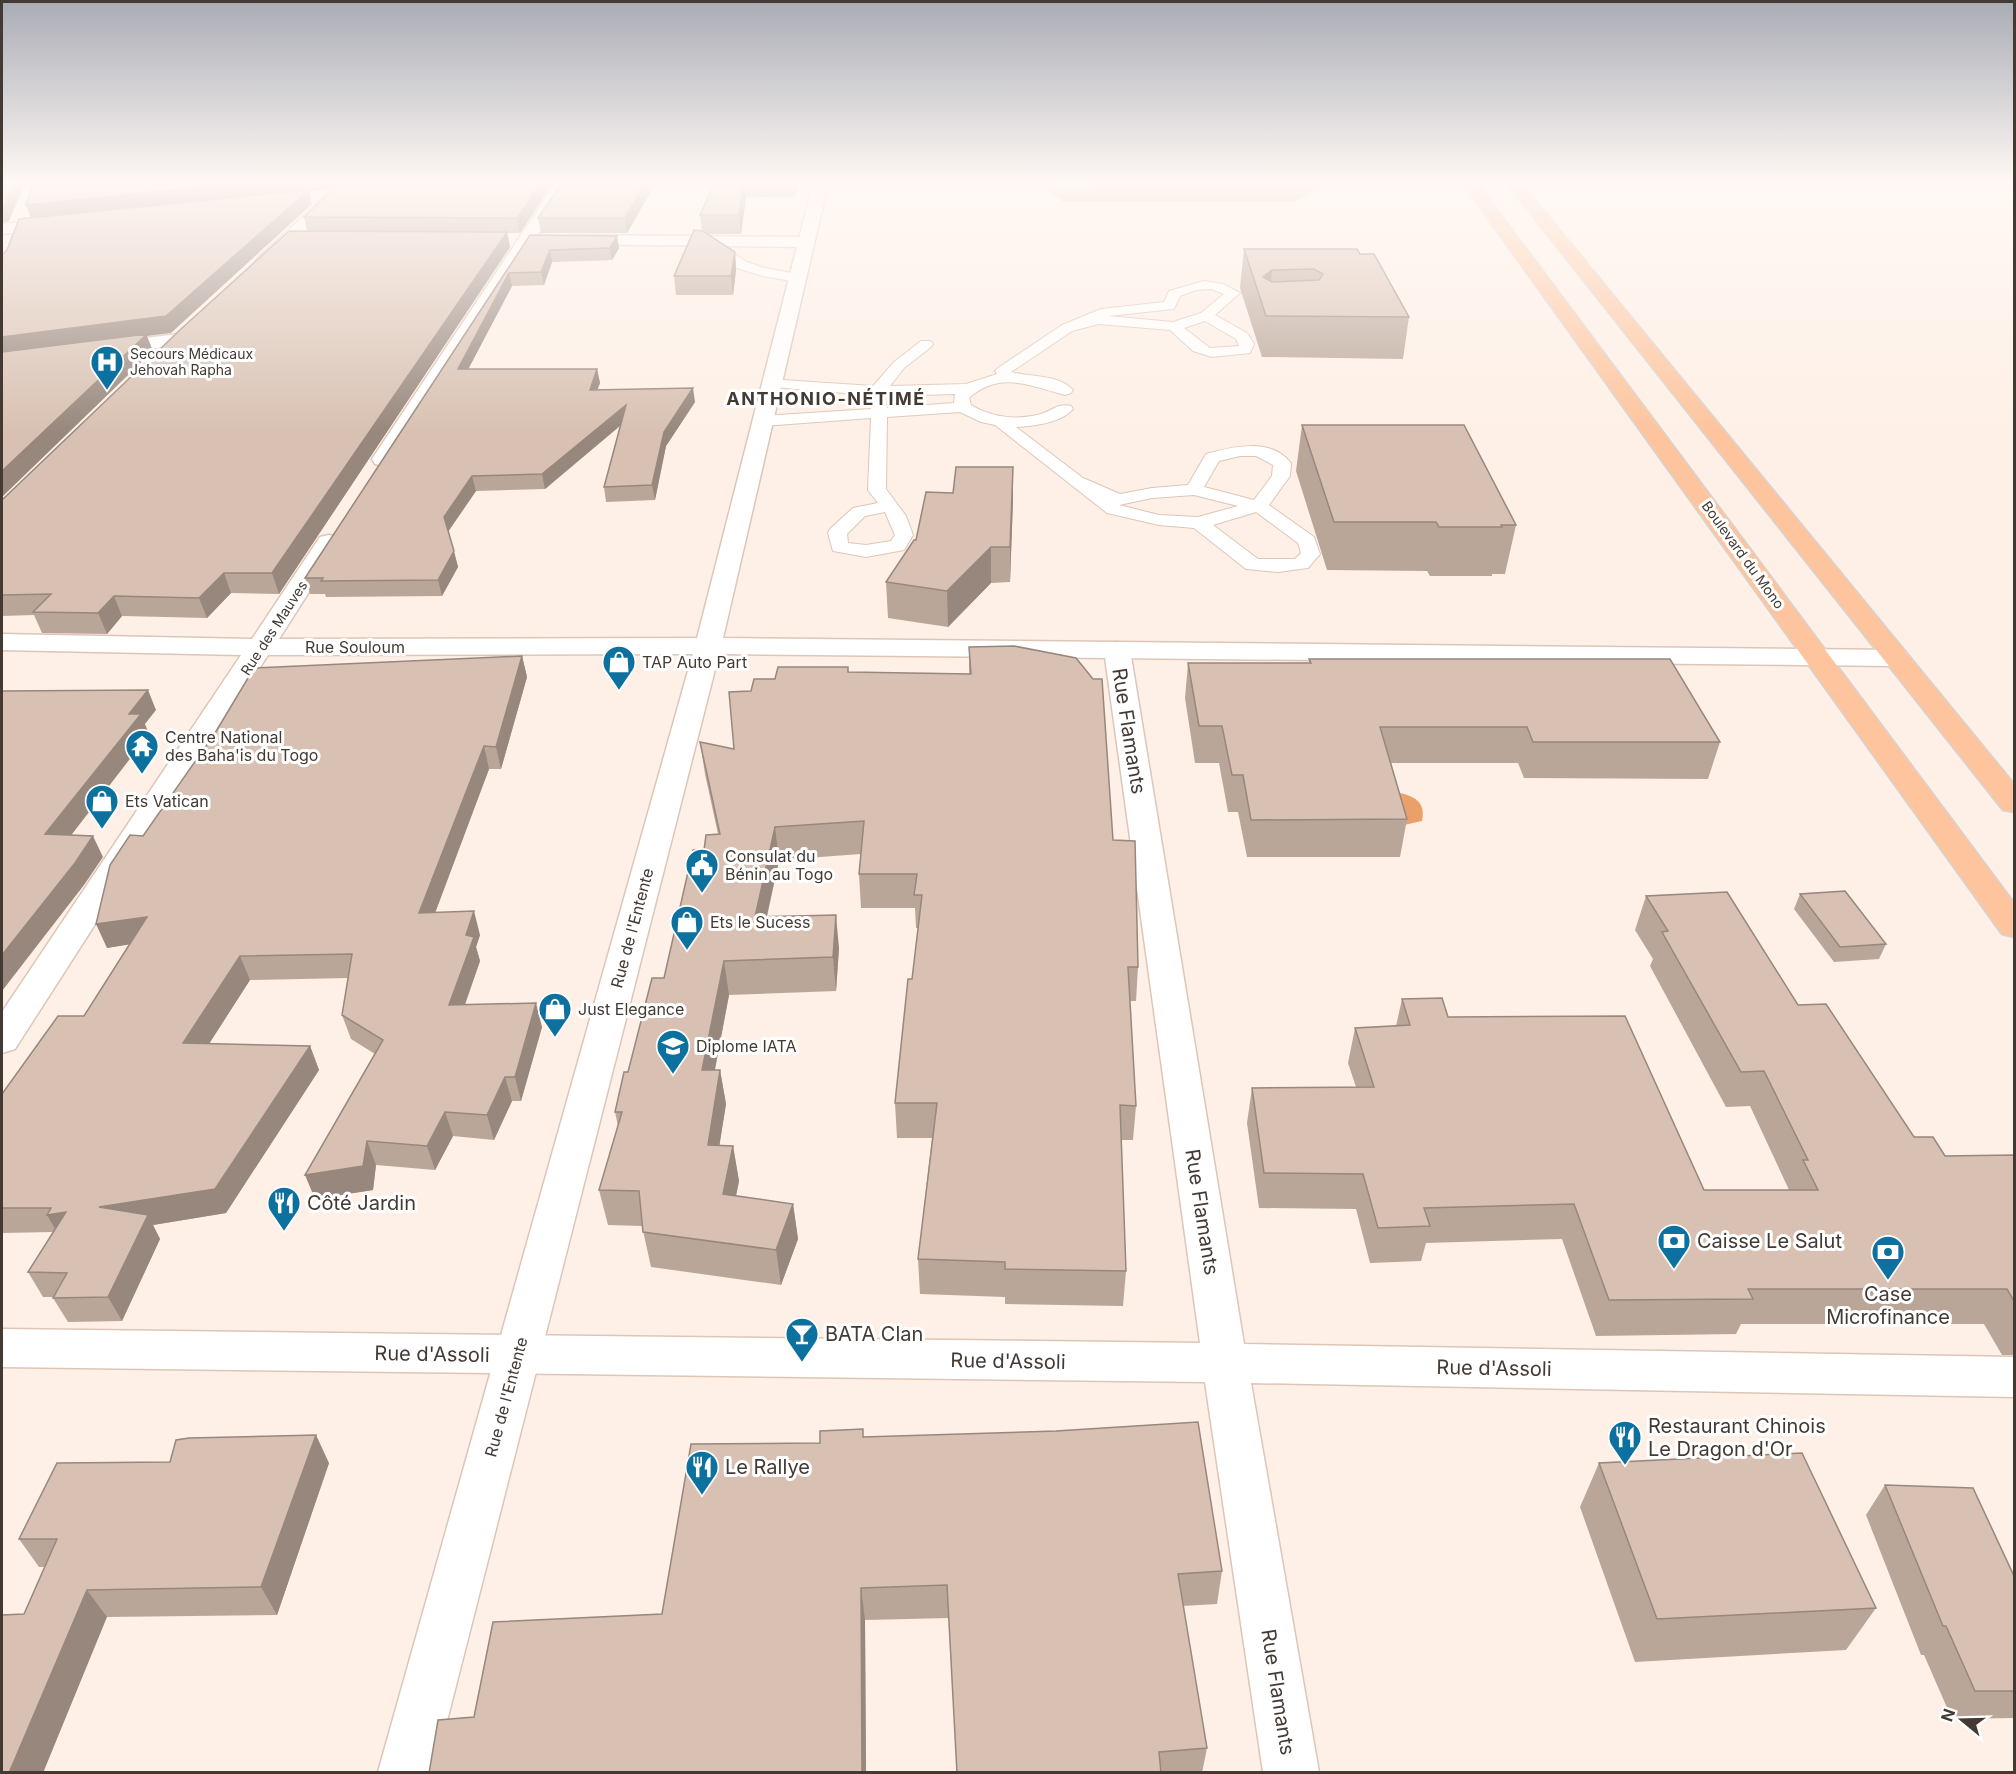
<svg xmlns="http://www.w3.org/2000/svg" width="2016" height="1774" font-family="Inter,sans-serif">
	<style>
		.green { fill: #e6b390 }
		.water { fill: #eca069 }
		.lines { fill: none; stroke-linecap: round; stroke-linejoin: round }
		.lane-casing { stroke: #ddc6b7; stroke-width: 2 }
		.street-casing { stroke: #ddc6b7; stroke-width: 3 }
		.secondary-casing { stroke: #ddc6b7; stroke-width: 3 }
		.highway-casing { stroke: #d6d4d2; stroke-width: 3 }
		.lane { fill: #fff; fill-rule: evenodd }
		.street { fill: #fff; fill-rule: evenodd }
		.secondary { fill: #fff; fill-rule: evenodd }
		.highway { fill: #fdc49d; fill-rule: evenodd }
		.wall { fill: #baa699 }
		.shaded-wall { fill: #97877d }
		.building { fill: #d8c1b2; stroke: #97877d; stroke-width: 1.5; fill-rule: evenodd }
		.labels { text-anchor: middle; stroke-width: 6; stroke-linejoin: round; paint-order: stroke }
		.far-poi-label { font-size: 14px; fill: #433a34; stroke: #fff; text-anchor: start }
		.far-street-label { font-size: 14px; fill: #433a34; stroke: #fff }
		.street-label { font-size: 16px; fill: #433a34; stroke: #fff }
		.poi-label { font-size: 16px; fill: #433a34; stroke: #fff; text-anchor: start }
		.far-district-label { font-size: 18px; font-weight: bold; letter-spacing: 1.5px; fill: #433a34; stroke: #fff }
		.near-street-label { font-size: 20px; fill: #433a34; stroke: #fff }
		.near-poi-label { font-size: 20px; fill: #433a34; stroke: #fff; text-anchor: start }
	</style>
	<rect width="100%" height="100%" fill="#fef0e6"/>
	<!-- green -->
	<path class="green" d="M1327 184 1294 202H1063L1042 185Z"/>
	<!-- water -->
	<path class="water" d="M1383 789C1403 794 1428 795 1422 821L1404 825Z"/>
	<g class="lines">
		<!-- lane casing -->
		<g class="lane-casing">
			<path id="lane" d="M707 237 747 262 765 268 802 275 804 278 797 282 762 276 737 268 702 244 701 241 702 238Z
				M1204 281 1223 284 1240 293 1215 315 1247 333 1254 344 1250 353 1212 357 1193 351 1170 330 1099 324 1072 331 1011 372C1029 377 1059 374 1073 390L1071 393 1065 395C1031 386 1000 370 969 398L971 405C993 418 1019 421 1044 413 1053 409 1060 403 1071 406L1073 409C1061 423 1034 426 1016 427L1083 478 1120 494 1152 488 1188 485 1206 454C1232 447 1271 437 1291 463L1290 476 1269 505 1314 537 1320 554 1308 568 1278 572 1246 569 1194 528 1159 525 1107 513 995 425 981 422 960 412 887 417 886 489 906 516 913 535 904 550 866 557 833 551 828 533 830 529 853 508 878 503 868 490 871 418 763 426 755 421 763 416 871 409 869 395 773 387 765 382 768 379 873 386 894 362 921 341H931L933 344 931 347 904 368 890 386 966 384 997 374 995 371 998 368 1062 325 1101 309 1164 302 1169 291ZM1211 289 1224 294 1201 313 1173 322 1108 316 1174 309 1180 296 1196 290ZM1205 321 1236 339 1239 346 1210 348 1184 328ZM955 394 954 403 887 408 885 396ZM1240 456H1256L1273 465 1272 476 1254 500 1204 487 1219 461ZM1194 495 1238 506 1198 517 1159 515 1119 505 1152 498ZM885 512 895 535 891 541 866 545 848 543 847 534 865 516ZM1256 512 1298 543 1301 553 1295 559H1258L1213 525Z"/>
		</g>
		<!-- street casing -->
		<g class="street-casing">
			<path id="street" d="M338 184H354L271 265H259L256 261 259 257Z
				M555 184H570L391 464 383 466 375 464 372 459Z
				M60 218 68 223 66 226 2 234V224Z
				M574 235 806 237 814 242 806 247 568 244 566 240 568 236Z
				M178 334 185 336 188 340 185 344 105 355 98 353 95 349 98 345 105 343Z
				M329 535 338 537 341 542 279 639 708 638 717 640 721 646 717 652 708 654 268 655 15 1049 2 1053V1012L241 655 2 650V634L252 639 320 537Z
				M1117 642 1127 644 1130 650 1244 1344 2014 1357V1397L1251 1383 1319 1772H1263L1205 1382 2 1367V1329L1200 1343 1104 650 1107 644Z"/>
		</g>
		<!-- secondary casing -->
		<g class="secondary-casing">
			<path id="secondary" d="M813 184H828L723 638 1896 650 1906 652 1910 658 1906 664 1896 666 719 654 434 1772H378L695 646Z"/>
		</g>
		<!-- highway casing -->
		<g class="highway-casing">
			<path id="highway" d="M1463 184H1478L2014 903V937L2002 934Z
				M1507 184H1522L2014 784V812L2003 810Z"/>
		</g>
		<!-- lane -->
		<use href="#lane" class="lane"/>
		<!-- street -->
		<use href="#street" class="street"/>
		<!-- secondary -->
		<use href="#secondary" class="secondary"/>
		<!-- highway -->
		<use href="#highway" class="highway"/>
	</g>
	<!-- wall -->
	<path class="wall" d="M338 184H552L520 233H507L510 247 279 594 231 593 207 618 122 616 107 634 42 633 34 615 2 616V500L3 499 307 231 304 217Z
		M561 184H655L627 233H541L538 218Z
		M714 184H798L795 197H746L741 234H708L735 252 736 270 733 295H676L674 276 702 231 700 215Z
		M1167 184H1323V187H1168Z
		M530 235 617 236 619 248 612 260 552 262 544 285 512 286 468 369H597L600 383 597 390 695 402 666 446 655 500 606 502 604 487 620 426 545 489 476 491 448 532 458 567 442 596 326 597 325 594H310L305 578Z
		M1244 249 1360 254 1409 317 1403 359 1262 357 1240 288Z
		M1302 425 1516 525 1505 574H1492V576H1430L1427 571 1327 570 1296 471Z
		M1013 500 1010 582 991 583 948 627 888 618 886 582 916 540Z
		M969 647 1113 840 1138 967 1136 1001H1130L1136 1106 1133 1140H1121L1126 1271 1123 1306 1005 1304V1297L920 1294 918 1259 932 1138H897L895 1103 912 979 918 928H916L915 908H861L859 874 861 854 779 860 767 917 839 948 836 991 729 995 715 1070H720L726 1104 719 1146H733L739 1181 736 1196 793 1204 798 1239 781 1285 651 1267 642 1226 608 1225 599 1190 618 1126 615 1112 628 1072 664 978 704 850 718 834 705 774 700 742 734 749 751 691 775 679 849 672 969 674Z
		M522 656 527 677 501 769H489L435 913 480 935 476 947 480 961 465 1005 542 1027 521 1101H512L494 1140 453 1136 435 1170 376 1165 373 1190 315 1199 375 1054 351 1039 342 1015 348 978 250 980 209 1044 310 1046 319 1070 226 1213 153 1225 160 1239 122 1321 68 1322 53 1298 54 1297H43L28 1272 53 1232 2 1233V1094L84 1016 129 944 107 948 143 836Z
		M1309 659 1720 742 1708 779 1524 778 1518 763H1391L1407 819 1400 857H1247L1238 812H1228L1219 763H1195L1185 698 1188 663H1309Z
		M1800 894 1886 944 1879 959 1834 962 1794 909Z
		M1646 896 1798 1005 1914 1137 1945 1156 2014 1155V1355H2002L1984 1324H1741L1736 1334 1596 1336 1562 1239 1426 1243 1421 1261 1370 1263 1356 1209 1259 1208 1247 1123 1252 1088 1356 1087 1348 1063 1355 1028 1396 1026 1402 999 1448 1017 1704 1190H1789L1750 1106 1726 1107 1650 966 1653 959 1635 930Z
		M864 1437 1222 1571 1217 1604 1183 1606 1207 1748 1202 1773H957L949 1618 865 1620 866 1773H429L474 1717 662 1614 820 1443Z
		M329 1463 277 1615 107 1617 24 1614 45 1567H39L19 1539Z
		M1599 1463 1876 1608 1846 1650 1635 1662 1580 1507Z
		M1885 1485 2014 1576V1718L1952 1719 1924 1655H1921L1866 1515Z"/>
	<!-- shaded-wall -->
	<path class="shaded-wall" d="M13 184H25L9 221 2 223V207Z
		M228 184H335L330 189 309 191 312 204 171 333 147 336 153 351 2 497V337L31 219 26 205Z
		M540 184H552L520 233 517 218Z
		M645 184H655L627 233 625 218Z
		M743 184H745L746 197 741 234 739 215Z
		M794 184H798L795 197Z
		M507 232 510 247 279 594 272 573Z
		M617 236 619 248 612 260 610 248Z
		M550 250 552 262 544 285 541 272Z
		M735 252 736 270 733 295 731 276Z
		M1272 270 1268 310 1263 277Z
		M509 273 512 286 461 383 458 369Z
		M597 369 600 383 592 404 590 390Z
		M693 388 695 402 666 446 655 500 652 485 664 432Z
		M626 405 628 419 545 489 542 474Z
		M1013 467V500L1010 582V547Z
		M472 476 476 491 447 533 444 517Z
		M991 547V583L948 627 947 591Z
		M454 551 458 567 442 596 438 580Z
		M224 573 231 593 207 618 199 598Z
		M114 596 122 616 107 634 98 613Z
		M522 656 527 677 501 769 496 747Z
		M148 690 156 710 145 724 149 734 56 855 45 834 129 714Z
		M484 746 489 769 426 937 419 913Z
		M775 827 779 860 759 951 755 917Z
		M93 836 103 857 84 885 2 991V955Z
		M474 911 480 935 476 947 480 961 456 1029 449 1005 466 935Z
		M836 915 839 948 836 991 833 957Z
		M147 917 157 940 107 948 96 924Z
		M240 956 250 980 194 1067 183 1043Z
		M724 961 729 995 708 1105 702 1070Z
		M536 1003 542 1027 521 1101 515 1077Z
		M310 1046 319 1070 226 1213 153 1225 160 1239 122 1321 108 1297 99 1207Z
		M720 1070 726 1104 714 1180 708 1145Z
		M505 1077 512 1101 494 1140 487 1115Z
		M445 1112 453 1136 435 1170 427 1146Z
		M367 1141 376 1165 373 1190 315 1199 305 1175Z
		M733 1146 739 1181 729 1229 723 1194Z
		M793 1204 798 1239 781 1285 776 1250Z
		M66 1212 61 1239 47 1215Z
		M316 1435 329 1463 277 1615 261 1587Z
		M861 1588 865 1620 866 1773H862Z
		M87 1590 107 1617 43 1773H9Z"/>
	<!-- building -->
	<path class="building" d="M2 184H13L4 206 2 207Z
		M33 184H228L26 205Z
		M338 184H540L517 218 304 217Z
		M561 184H645L625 218H538Z
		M714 184H743L739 215H700Z
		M309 190 166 316 2 337V255L7 250 19 219Z
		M694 230 703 231 735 252 731 276H674Z
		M289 231 507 232 272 573H224L199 598 114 596 98 613 33 612 51 594 2 595V500L3 499 181 329Z
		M530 235 617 236 610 248 550 250 541 272 509 273 458 369H597L590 390 693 388 664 432 652 485 604 487 626 405 542 474 472 476 444 517 454 551 438 580 321 581 323 578H305Z
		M1244 249H1357L1360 254H1374L1409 317 1266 316ZM1314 269 1323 274 1319 280 1272 282 1263 277 1272 270Z
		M147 334 2 471V352Z
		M1302 425H1464L1516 525H1501L1502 527H1439L1436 522H1334Z
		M956 467H1013L1010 547H991L947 591 886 582 914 540H916L926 492 953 493Z
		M1014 646 1076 658 1093 679H1102L1113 840 1135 841 1138 967H1128L1136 1106 1120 1105 1126 1271 1005 1269V1262L918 1259 937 1103H895L908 979H912L922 895H914L917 874H859L864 821 775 827 755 917 836 915 833 957 724 961 702 1070H720L708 1145 733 1146 723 1194 793 1204 776 1250 643 1232 639 1191 599 1190 622 1112H615L624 1072H628L652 978H664L693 850H704L706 835 720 834 700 742 734 749 729 692 751 691 754 679H775L778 667H848V672L971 674 969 647Z
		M522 656 496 747 484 746 419 913 474 911 466 935 474 937 449 1005 536 1003 515 1077H505L487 1115 445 1112 427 1146 367 1141 363 1166 305 1175 383 1040 342 1015 352 954 240 956 183 1043 310 1046 215 1189 99 1207 148 1215 108 1297 53 1298 67 1273 28 1272 66 1212 47 1215 51 1208H2V1094L58 1016H84L147 917 96 924 110 865 130 835 143 836 215 733 254 668Z
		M1309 659H1670L1720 742H1533L1527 727H1380L1407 819 1251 820 1243 775H1232L1222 726H1199L1188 663H1311Z
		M148 690 129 714H141L45 834 93 836 75 863 2 955V691Z
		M1845 891 1886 944 1840 947 1800 894Z
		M1727 892 1798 1005 1826 1004 1914 1137H1933L1945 1156 2014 1155V1301L2007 1289H1748L1753 1299 1609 1300 1574 1204 1424 1208 1430 1226 1378 1228 1363 1174 1264 1173 1252 1088 1374 1087 1355 1028 1410 1025 1402 999 1442 998 1448 1017 1625 1016 1704 1190H1818L1803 1160H1808L1764 1071 1741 1072 1662 932 1668 931 1646 896Z
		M1198 1422 1222 1571 1178 1574 1207 1748 1159 1752 1161 1773H957L947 1585 861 1588 862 1773H429L438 1720 474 1717 493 1622 662 1614 691 1444 820 1443V1431L863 1429V1437L1056 1431Z
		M316 1435 261 1587 87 1590 9 1773H2V1615L24 1614 57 1539H19L57 1463 170 1462 176 1440 189 1438Z
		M1802 1453 1876 1608 1657 1619 1599 1463Z
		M1885 1485 1973 1488 2014 1576V1691H1975L1946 1626H1943Z"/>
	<!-- sky -->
	<linearGradient id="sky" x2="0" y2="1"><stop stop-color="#a9acb5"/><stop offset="0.42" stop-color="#fff8f4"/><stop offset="1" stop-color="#fff8f4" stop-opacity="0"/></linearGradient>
	<rect width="2016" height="433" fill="url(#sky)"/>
	<!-- icons -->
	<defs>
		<g id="hospital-pin" transform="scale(1.725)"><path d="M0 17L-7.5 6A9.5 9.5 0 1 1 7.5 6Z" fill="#0c719e" stroke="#fff"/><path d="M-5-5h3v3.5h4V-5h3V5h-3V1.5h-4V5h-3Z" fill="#fff"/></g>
		<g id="shop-pin" transform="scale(1.725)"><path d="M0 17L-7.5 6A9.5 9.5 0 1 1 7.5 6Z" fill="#0c719e" stroke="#fff"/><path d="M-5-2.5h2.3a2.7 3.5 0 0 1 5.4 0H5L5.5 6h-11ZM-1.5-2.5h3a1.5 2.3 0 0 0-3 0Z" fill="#fff"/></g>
		<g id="temple-pin" transform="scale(1.725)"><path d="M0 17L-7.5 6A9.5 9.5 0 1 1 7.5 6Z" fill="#0c719e" stroke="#fff"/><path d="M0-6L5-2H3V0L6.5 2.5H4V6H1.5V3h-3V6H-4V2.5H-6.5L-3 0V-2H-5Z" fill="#fff"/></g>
		<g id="civic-pin" transform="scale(1.725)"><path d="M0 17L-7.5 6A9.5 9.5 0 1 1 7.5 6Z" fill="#0c719e" stroke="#fff"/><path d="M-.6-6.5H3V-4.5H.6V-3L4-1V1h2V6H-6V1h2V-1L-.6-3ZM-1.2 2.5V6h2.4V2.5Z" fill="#fff"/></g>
		<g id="school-pin" transform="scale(1.725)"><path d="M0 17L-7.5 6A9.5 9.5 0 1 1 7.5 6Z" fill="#0c719e" stroke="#fff"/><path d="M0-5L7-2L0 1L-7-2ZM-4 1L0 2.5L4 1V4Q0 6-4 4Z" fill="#fff"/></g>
		<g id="restaurant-pin" transform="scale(1.725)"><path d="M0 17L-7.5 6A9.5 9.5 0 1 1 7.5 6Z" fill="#0c719e" stroke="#fff"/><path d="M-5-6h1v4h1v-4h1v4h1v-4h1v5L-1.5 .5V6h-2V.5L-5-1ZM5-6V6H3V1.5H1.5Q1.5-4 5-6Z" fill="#fff"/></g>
		<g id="bank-pin" transform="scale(1.725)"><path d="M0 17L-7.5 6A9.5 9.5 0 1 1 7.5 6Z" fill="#0c719e" stroke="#fff"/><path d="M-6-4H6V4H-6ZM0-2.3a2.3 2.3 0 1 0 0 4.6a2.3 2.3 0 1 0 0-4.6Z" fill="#fff"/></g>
		<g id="bar-pin" transform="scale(1.725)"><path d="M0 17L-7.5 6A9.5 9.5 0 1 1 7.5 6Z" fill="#0c719e" stroke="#fff"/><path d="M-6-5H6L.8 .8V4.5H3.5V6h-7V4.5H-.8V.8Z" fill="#fff"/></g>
	</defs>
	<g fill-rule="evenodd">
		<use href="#hospital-pin" x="107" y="362"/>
		<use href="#shop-pin" x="619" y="662"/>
		<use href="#temple-pin" x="142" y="746"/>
		<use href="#shop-pin" x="102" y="801"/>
		<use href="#civic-pin" x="702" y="865"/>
		<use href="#shop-pin" x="687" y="922"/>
		<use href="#shop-pin" x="555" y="1009"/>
		<use href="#school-pin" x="673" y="1046"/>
		<use href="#restaurant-pin" x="284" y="1203"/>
		<use href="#bank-pin" x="1674" y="1241"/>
		<use href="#bank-pin" x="1888" y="1252"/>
		<use href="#bar-pin" x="802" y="1334"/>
		<use href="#restaurant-pin" x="1625" y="1437"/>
		<use href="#restaurant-pin" x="702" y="1467"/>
	</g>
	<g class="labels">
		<!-- far-poi labels -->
		<g class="far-poi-label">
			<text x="130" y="359">Secours Médicaux<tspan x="130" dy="16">Jehovah Rapha</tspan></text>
		</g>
		<!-- far-street labels -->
		<g class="far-street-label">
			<text transform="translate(1743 555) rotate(54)" y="5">Boulevard du Mono</text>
			<text transform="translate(274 628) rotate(-57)" y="5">Rue des Mauves</text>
		</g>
		<!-- street labels -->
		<g class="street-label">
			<text x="355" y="653">Rue Souloum</text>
			<text transform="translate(632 928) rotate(-75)" y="6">Rue de l'Entente</text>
			<text transform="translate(506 1397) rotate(-75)" y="6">Rue de l'Entente</text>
		</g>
		<!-- poi labels -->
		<g class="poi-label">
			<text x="642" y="668">TAP Auto Part</text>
			<text x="165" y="743">Centre National<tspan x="165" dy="18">des Baha'is du Togo</tspan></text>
			<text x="125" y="807">Ets Vatican</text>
			<text x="725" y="862">Consulat du<tspan x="725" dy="18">Bénin au Togo</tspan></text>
			<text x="710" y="928">Ets le Sucess</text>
			<text x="578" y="1015">Just Elegance</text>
			<text x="696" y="1052">Diplome IATA</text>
		</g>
		<!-- far-district labels -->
		<g class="far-district-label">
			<text x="826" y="405">ANTHONIO-NÉTIMÉ</text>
		</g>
		<!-- near-street labels -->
		<g class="near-street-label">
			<text transform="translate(1129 731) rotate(81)" y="7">Rue Flamants</text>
			<text transform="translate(1202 1212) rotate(81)" y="7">Rue Flamants</text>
			<text transform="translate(432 1354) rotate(1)" y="7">Rue d'Assoli</text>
			<text transform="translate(1008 1361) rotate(1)" y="7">Rue d'Assoli</text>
			<text transform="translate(1494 1368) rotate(1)" y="7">Rue d'Assoli</text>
			<text transform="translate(1278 1692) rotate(81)" y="7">Rue Flamants</text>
		</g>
		<!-- near-poi labels -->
		<g class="near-poi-label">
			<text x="307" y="1210">Côté Jardin</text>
			<text x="1697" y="1248">Caisse Le Salut</text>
			<text x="1888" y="1301" text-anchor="middle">Case<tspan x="1888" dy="23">Microfinance</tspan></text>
			<text x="825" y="1341">BATA Clan</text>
			<text x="1648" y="1433">Restaurant Chinois<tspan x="1648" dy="23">Le Dragon d'Or</tspan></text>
			<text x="725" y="1474">Le Rallye</text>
		</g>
	</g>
	<!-- border -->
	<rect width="2016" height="1774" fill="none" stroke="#433a34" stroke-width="6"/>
	<!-- north arrow -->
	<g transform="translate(1962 1720) rotate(289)" stroke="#ffffff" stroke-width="4.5" paint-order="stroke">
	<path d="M0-4.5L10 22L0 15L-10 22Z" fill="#433a34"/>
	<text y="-9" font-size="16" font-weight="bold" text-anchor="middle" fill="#433a34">N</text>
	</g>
</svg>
